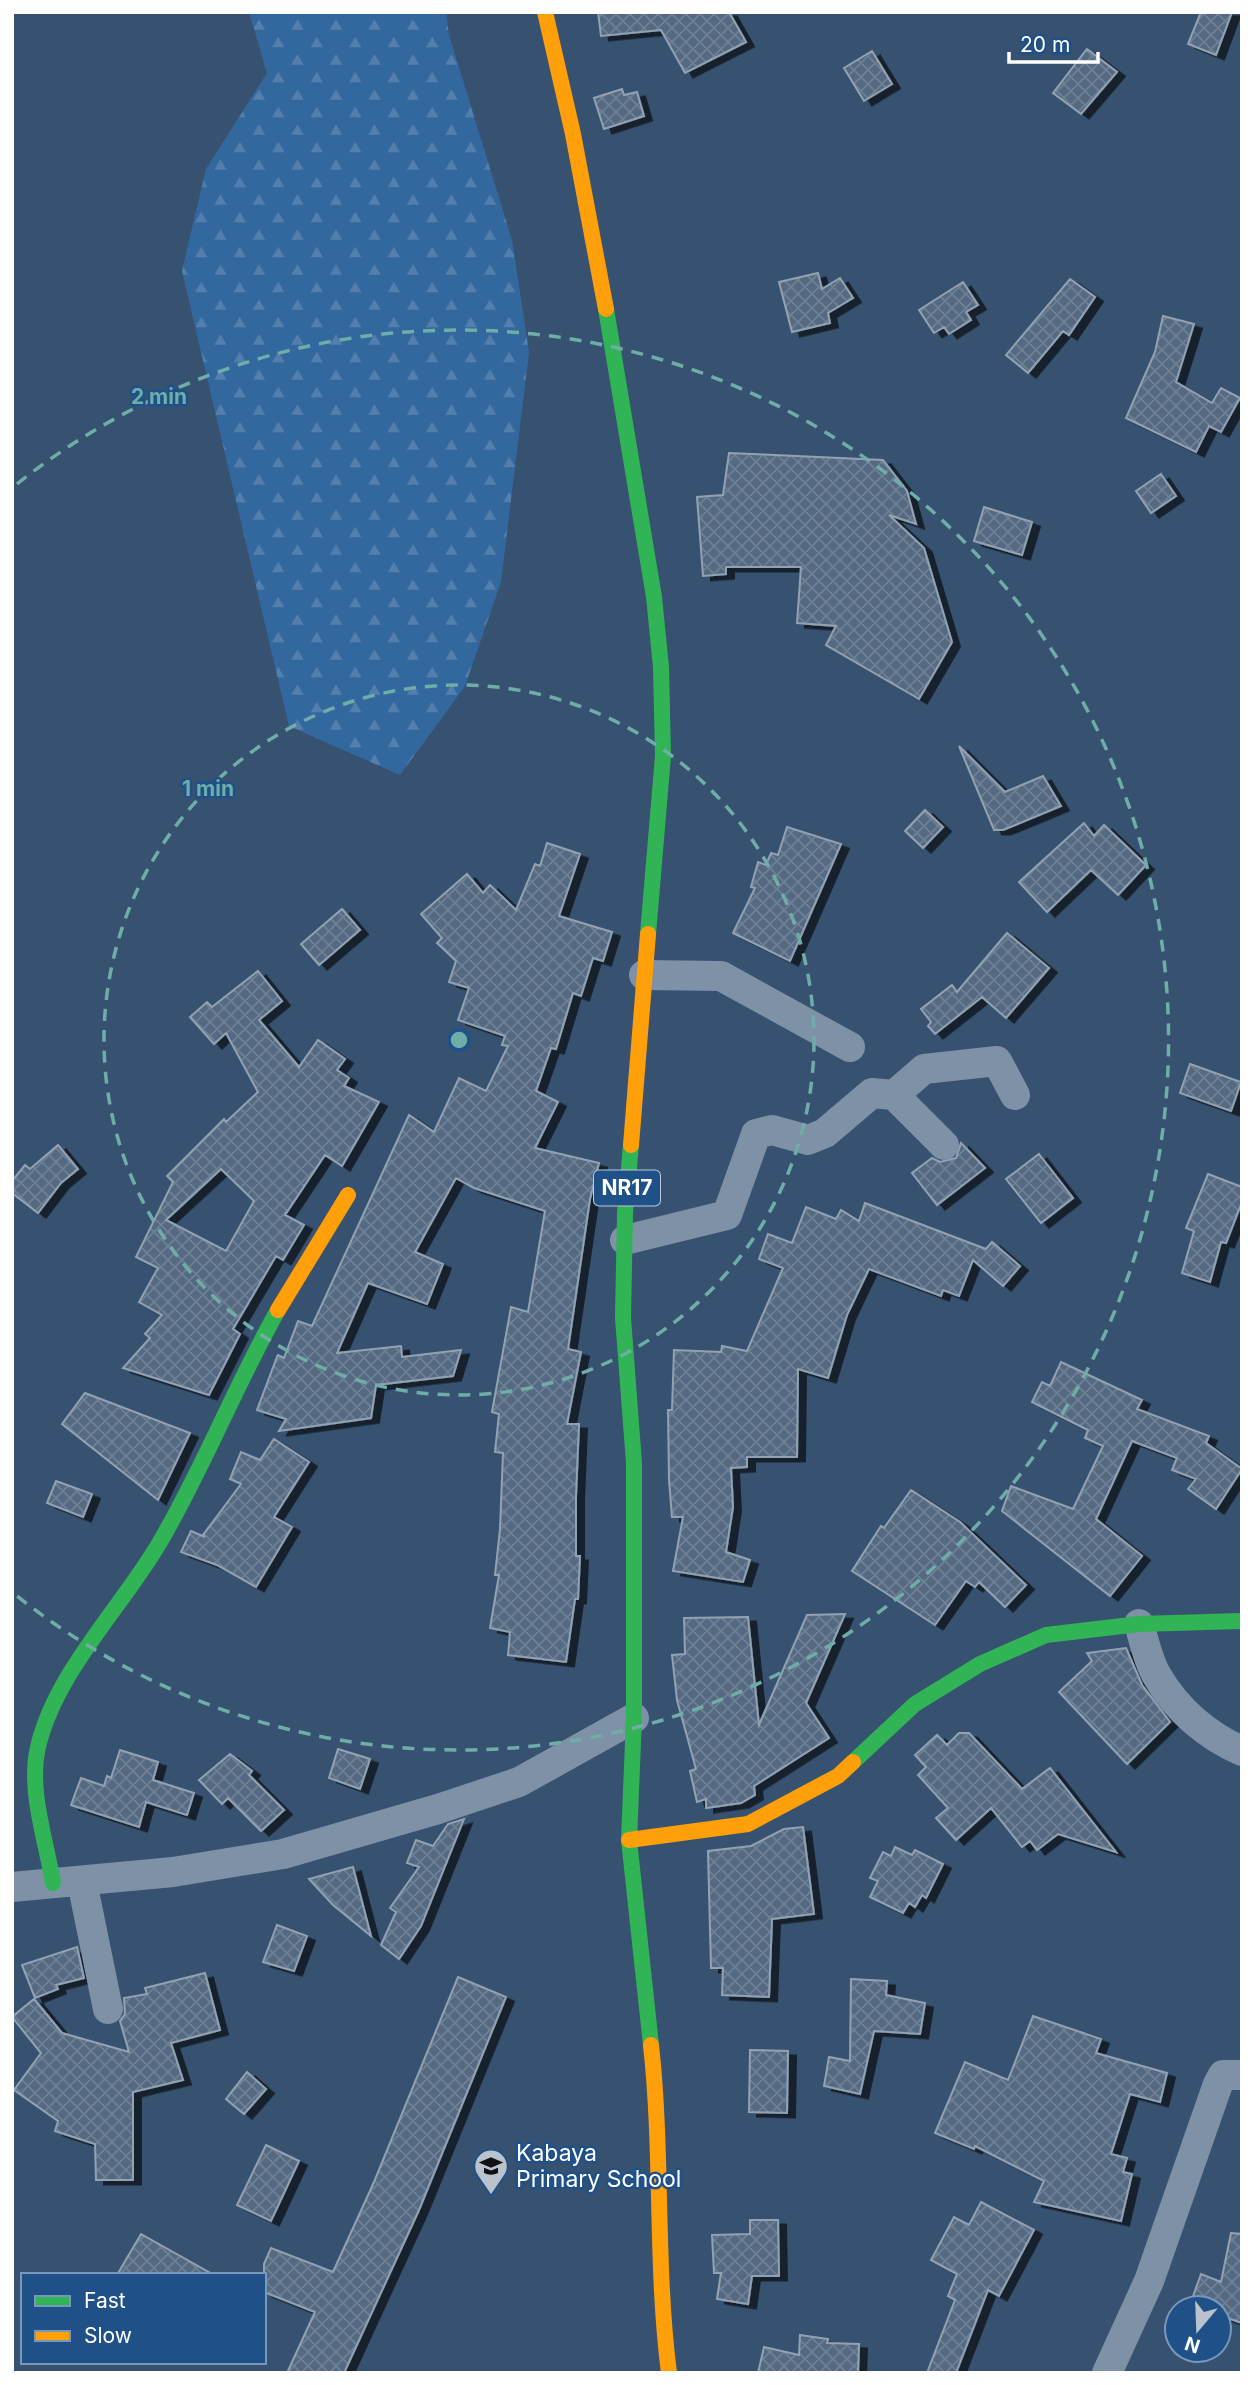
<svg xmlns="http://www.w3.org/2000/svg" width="1254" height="2385" font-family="Inter,sans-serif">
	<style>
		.forest { fill: url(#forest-firs) }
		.building { fill: url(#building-cross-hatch); stroke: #92a2b3; stroke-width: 2; fill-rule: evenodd; filter: url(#shadow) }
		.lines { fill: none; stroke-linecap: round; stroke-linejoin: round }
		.street { stroke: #7e91a6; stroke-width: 30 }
		.fast { stroke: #30b455; stroke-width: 16 }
		.slow { stroke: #ff9f0a; stroke-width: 16 }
		.ring { fill: none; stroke: #6fada8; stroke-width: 3.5; stroke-dasharray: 12 9 }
		.labels { text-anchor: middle; stroke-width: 5; stroke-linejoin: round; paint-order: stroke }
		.shield { fill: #1f5188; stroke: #bccbdb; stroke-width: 2 }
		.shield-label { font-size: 21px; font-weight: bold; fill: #fff }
		.poi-label { font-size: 23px; fill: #fff; stroke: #1f5188; text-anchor: start }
		.centre { fill: #6fada8; stroke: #1f5188; stroke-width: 3.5 }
		.ring-label { font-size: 21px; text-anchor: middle; font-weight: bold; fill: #6fada8; stroke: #1f5188; stroke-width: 5; stroke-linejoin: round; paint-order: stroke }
	</style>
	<defs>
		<pattern id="forest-firs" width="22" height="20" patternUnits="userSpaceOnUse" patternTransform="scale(1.75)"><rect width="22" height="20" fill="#33689f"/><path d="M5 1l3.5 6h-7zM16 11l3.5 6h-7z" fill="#527fad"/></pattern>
		<pattern id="building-cross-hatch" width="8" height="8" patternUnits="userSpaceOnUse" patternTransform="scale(1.75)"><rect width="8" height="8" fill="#546a82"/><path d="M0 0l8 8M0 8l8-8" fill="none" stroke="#6e8095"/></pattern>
		<filter id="shadow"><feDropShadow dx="8" dy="4.5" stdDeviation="0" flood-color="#0009"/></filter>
	</defs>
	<rect width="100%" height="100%" fill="#375270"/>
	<!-- forest -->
	<path class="forest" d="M249 12H446L449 35 512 240 529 352 501 582 465 686 400 775 289 726 182 271 206 169 267 73Z"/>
	<!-- building -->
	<path class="building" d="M598 12H729L746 42 685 73 661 30 601 36Z
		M1201 12H1232L1216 55 1188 44Z
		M1087 49 1117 72 1081 114 1053 93Z
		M872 51 892 84 864 101 844 68Z
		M622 89 624 95 637 92 644 116 604 129 594 98Z
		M818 273 822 289 840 278 853 298 828 313 830 323 792 332 779 282Z
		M1070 279 1095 297 1069 335 1063 331 1028 373 1006 355Z
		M963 282 978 305 966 312 971 320 949 334 944 327 934 333 919 310Z
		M1163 316 1194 324 1176 382 1212 403 1221 388 1240 398 1221 432 1209 426 1196 452 1126 418 1155 352Z
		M729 453 883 460 907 491 916 524 889 515 924 548 952 642 919 699 826 645 836 626 797 623 801 567H726V574L703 576 697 497 723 495Z
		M1161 474 1176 496 1151 513 1136 491Z
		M984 507 1032 522 1022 555 974 541Z
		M959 746 1005 792 1043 776 1061 806 1003 830H994Z
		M925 810 943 827 923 848 905 831Z
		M1084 823 1094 836 1104 825 1146 865 1118 895 1091 870 1047 912 1019 882Z
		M787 827 841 844 790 961 733 933 755 888 751 887 758 862 766 865 771 853 778 855Z
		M547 843 580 854 559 916 612 932 603 961 593 958 581 996 573 993 556 1049 551 1048 536 1091 558 1102 535 1148 599 1163 590 1199 568 1349 581 1352 567 1424H579L576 1496V1556H580L578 1599H575L566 1662 508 1655 510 1632 490 1628 499 1575H495L500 1529 503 1453 495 1452 499 1414 492 1412 511 1307 528 1312 545 1211 474 1188 456 1178 415 1252 443 1264 427 1304 368 1283 337 1353 401 1346 402 1357 461 1350 453 1376 376 1385 371 1418 279 1431 286 1419 257 1410 277 1357 278 1355 284 1358 298 1321 312 1326 409 1115 434 1132 459 1078 486 1091 508 1046 502 1045 505 1036 458 1020 469 988 449 982 456 961 437 943 442 938 421 914 467 874 483 893 490 885 516 910 535 864 540 866Z
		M342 909 360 930 319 965 301 944Z
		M1007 933 1049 968 1006 1018 982 997 935 1034 928 1026 931 1022 921 1009 952 985 957 992Z
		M258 971 282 1001 259 1020 299 1067 318 1040 345 1059 337 1070 349 1078 344 1086 379 1102 342 1166 325 1155 285 1215 304 1225 283 1260 276 1256 233 1329 240 1334 209 1395 123 1368 150 1338 145 1334 162 1315 139 1302 158 1268 136 1257 173 1182 167 1176 224 1119 226 1122 258 1092 226 1033 214 1044 190 1017 207 1002 212 1007ZM221 1169 254 1201 226 1251 166 1220Z
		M1190 1064 1241 1082 1231 1111 1180 1093Z
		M961 1143 985 1168 937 1205 912 1173 932 1158 940 1162 956 1158Z
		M58 1145 78 1169 61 1183 38 1213 12 1193V1181L25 1165 30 1169Z
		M1039 1154 1073 1198 1041 1223 1006 1179Z
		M1208 1174 1242 1187V1202L1226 1243 1221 1242 1210 1282 1182 1273 1194 1231 1186 1228Z
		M865 1203 986 1249 992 1242 1020 1266 1003 1286 973 1260 959 1296 943 1290 941 1296 869 1269 847 1315 828 1378 798 1369 797 1457H747V1467L731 1468 733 1507 726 1552 750 1560 743 1582 673 1571 683 1517H672L669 1480 668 1410H672L674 1350 721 1352 722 1346 747 1351 783 1268 759 1259 768 1234 792 1243 806 1207 836 1219 841 1210 859 1221Z
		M1061 1362 1142 1400 1137 1409 1209 1436 1206 1443 1242 1469 1216 1509 1188 1489 1196 1479 1172 1470 1177 1458 1132 1441 1096 1519 1142 1556 1110 1596 1002 1511 1011 1486 1073 1509 1103 1446 1085 1438 1088 1430 1032 1402 1042 1382 1050 1386Z
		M85 1393 190 1433 158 1500 62 1424Z
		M274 1439 309 1462 274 1517 292 1527 256 1587 217 1565 181 1552 191 1531 205 1537 203 1535 241 1484 230 1479 241 1452 260 1460Z
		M56 1481 92 1494 83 1517 47 1503Z
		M911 1490 960 1522 1026 1585 1005 1607 979 1582 975 1587 966 1581 935 1625 852 1571 881 1526 884 1528Z
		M845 1614 806 1703 829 1738 754 1786 755 1795 741 1803 706 1808V1799L697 1802 690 1771 696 1769 677 1700 672 1655 685 1654 684 1618 748 1617 759 1725 807 1615Z
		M1126 1648 1142 1685 1170 1722 1127 1764 1059 1692 1092 1661 1087 1653Z
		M959 1733H969L1022 1789 1050 1768 1116 1852 1058 1834 1037 1850 1030 1841 1022 1847 991 1808 956 1840 936 1818 948 1808 918 1775 926 1767 915 1755 937 1735 947 1745Z
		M338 1749 370 1759 360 1789 329 1778Z
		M120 1750 158 1762 153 1780 194 1793 187 1815 146 1802 139 1827 71 1805 81 1778 104 1786 107 1776 111 1778Z
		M230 1754 252 1771 249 1775 284 1810 261 1831 228 1798 222 1804 199 1780Z
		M464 1819 421 1926 399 1959 381 1945 396 1912 390 1908 419 1867 407 1863 416 1840 433 1846 448 1824Z
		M803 1827 814 1914 772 1919 769 1997 722 1995 723 1968H711L708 1851 751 1846 784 1829Z
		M895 1847 912 1855 915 1850 943 1864 926 1898 922 1895 915 1907 909 1903 903 1913 870 1897 878 1881 870 1878 883 1852 891 1856Z
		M353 1867 371 1936 333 1905 309 1879Z
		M277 1925 307 1936 294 1971 263 1962Z
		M77 1947 84 1978 56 1985 58 1989 35 1998 22 1965Z
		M205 1973 220 2030 171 2043 183 2080 133 2092V2180H96L95 2144 55 2131 58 2121 14 2090 41 2053 12 2017 34 1999 62 2033 129 2052 120 2021 125 2014 124 1998 147 1994 145 1988Z
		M458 1977 506 1997 419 2210 344 2373H287L315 2312 264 2292V2264L271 2248 333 2272 374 2182Z
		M851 1979 887 1981 886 1995 925 2003 920 2034 874 2031 860 2094 824 2086 829 2057 850 2061Z
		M1033 2016 1101 2039 1096 2053 1167 2073 1160 2102 1130 2094 1111 2154 1127 2158 1123 2172 1132 2174 1121 2221 1034 2202 1044 2181 975 2146 974 2149 935 2133 965 2062 1008 2080Z
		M750 2050 788 2051 787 2113 749 2112Z
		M247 2072 266 2089 244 2114 226 2099Z
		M266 2145 299 2161 271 2221 237 2205Z
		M981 2202 1034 2230 999 2296 988 2290 956 2373H927L955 2300 948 2296 957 2274 931 2260 954 2217 969 2225Z
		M750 2220H778L779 2276H752L748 2304 717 2299 721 2273H714L712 2235 750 2234Z
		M1231 2233 1242 2234V2323L1219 2315V2308L1190 2305 1201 2274 1221 2282Z
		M141 2234 214 2275H117Z
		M800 2335 828 2339 827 2343 859 2344 858 2373H758L764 2347 799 2355Z"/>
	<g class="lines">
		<!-- street -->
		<path class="street" d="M644 975 721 976 850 1047
			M894 1095 944 1145
			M625 1240 727 1215 756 1134 772 1130 808 1140 825 1133 872 1093 894 1095 924 1069 997 1061 1015 1095
			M1139 1624C1144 1640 1148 1661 1157 1676 1176 1709 1207 1736 1242 1751
			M82 1882 108 2009
			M12 1887 173 1872 283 1854 438 1809 519 1782 634 1718
			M1107 2373 1149 2281 1218 2084 1223 2075H1242"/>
		<!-- fast -->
		<path class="fast" d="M606 309 654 597 661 667 663 756 648 934
			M631 1145 625 1213 623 1318 634 1463V1718L629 1840 651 2045
			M853 1762 915 1704 980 1664 1046 1635 1139 1624 1242 1621
			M53 1883C46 1839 28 1791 38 1747 55 1673 122 1607 160 1542 204 1467 235 1386 278 1310"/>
		<!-- slow -->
		<path class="slow" d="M545 12 573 134 606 309
			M631 1145 648 934
			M278 1310 348 1195
			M629 1840 748 1824 838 1776 853 1762
			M651 2045C663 2154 655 2264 669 2373"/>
	</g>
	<!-- distance rings -->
	<g class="ring">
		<circle cx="459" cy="1040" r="355"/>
		<path d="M17 484A710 710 0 1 1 17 1596"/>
	</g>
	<!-- icons -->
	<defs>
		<g id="school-pin" transform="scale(1.75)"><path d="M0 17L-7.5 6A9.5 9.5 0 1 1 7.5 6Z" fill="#b9c2cd" stroke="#1f5188"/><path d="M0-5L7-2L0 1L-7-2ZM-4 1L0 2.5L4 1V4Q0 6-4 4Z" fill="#111"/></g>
	</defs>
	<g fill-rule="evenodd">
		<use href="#school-pin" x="491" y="2166"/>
	</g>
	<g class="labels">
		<!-- shield labels -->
		<rect class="shield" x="594" y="1170.5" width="66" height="35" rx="5"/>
		<g class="shield-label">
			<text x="627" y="1195">NR17</text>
		</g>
		<!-- poi labels -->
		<g class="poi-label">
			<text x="516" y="2161">Kabaya<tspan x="516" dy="26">Primary School</tspan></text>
		</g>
	</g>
	<circle cx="459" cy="1040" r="10" class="centre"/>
	<g class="ring-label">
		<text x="159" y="404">2 min</text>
		<text x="208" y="796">1 min</text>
	</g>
	<!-- border -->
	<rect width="1254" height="2385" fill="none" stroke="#ffffff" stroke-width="28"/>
	<!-- legend -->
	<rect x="21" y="2273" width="245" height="91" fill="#1f5188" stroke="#7997b8" stroke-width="2"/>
	<rect x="35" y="2296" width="35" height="10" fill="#30b455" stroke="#7997b8" stroke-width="2"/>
	<text x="84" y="2308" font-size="21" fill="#ffffff">Fast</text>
	<rect x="35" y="2331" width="35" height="10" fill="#ff9f0a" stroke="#7997b8" stroke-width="2"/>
	<text x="84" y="2343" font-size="21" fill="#ffffff">Slow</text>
	<!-- north arrow -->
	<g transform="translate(1198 2329) rotate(199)"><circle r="33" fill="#1f5188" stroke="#7997b8" stroke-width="2"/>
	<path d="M0-5L12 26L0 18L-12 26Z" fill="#b9c2cd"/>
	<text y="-10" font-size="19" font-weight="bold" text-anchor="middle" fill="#ffffff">N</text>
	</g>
	<!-- scale -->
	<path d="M1009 52v10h89v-10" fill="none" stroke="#ffffff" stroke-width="3.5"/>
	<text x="1020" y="52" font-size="21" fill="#ffffff" stroke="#1f5188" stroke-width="5" paint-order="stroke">20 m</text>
</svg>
